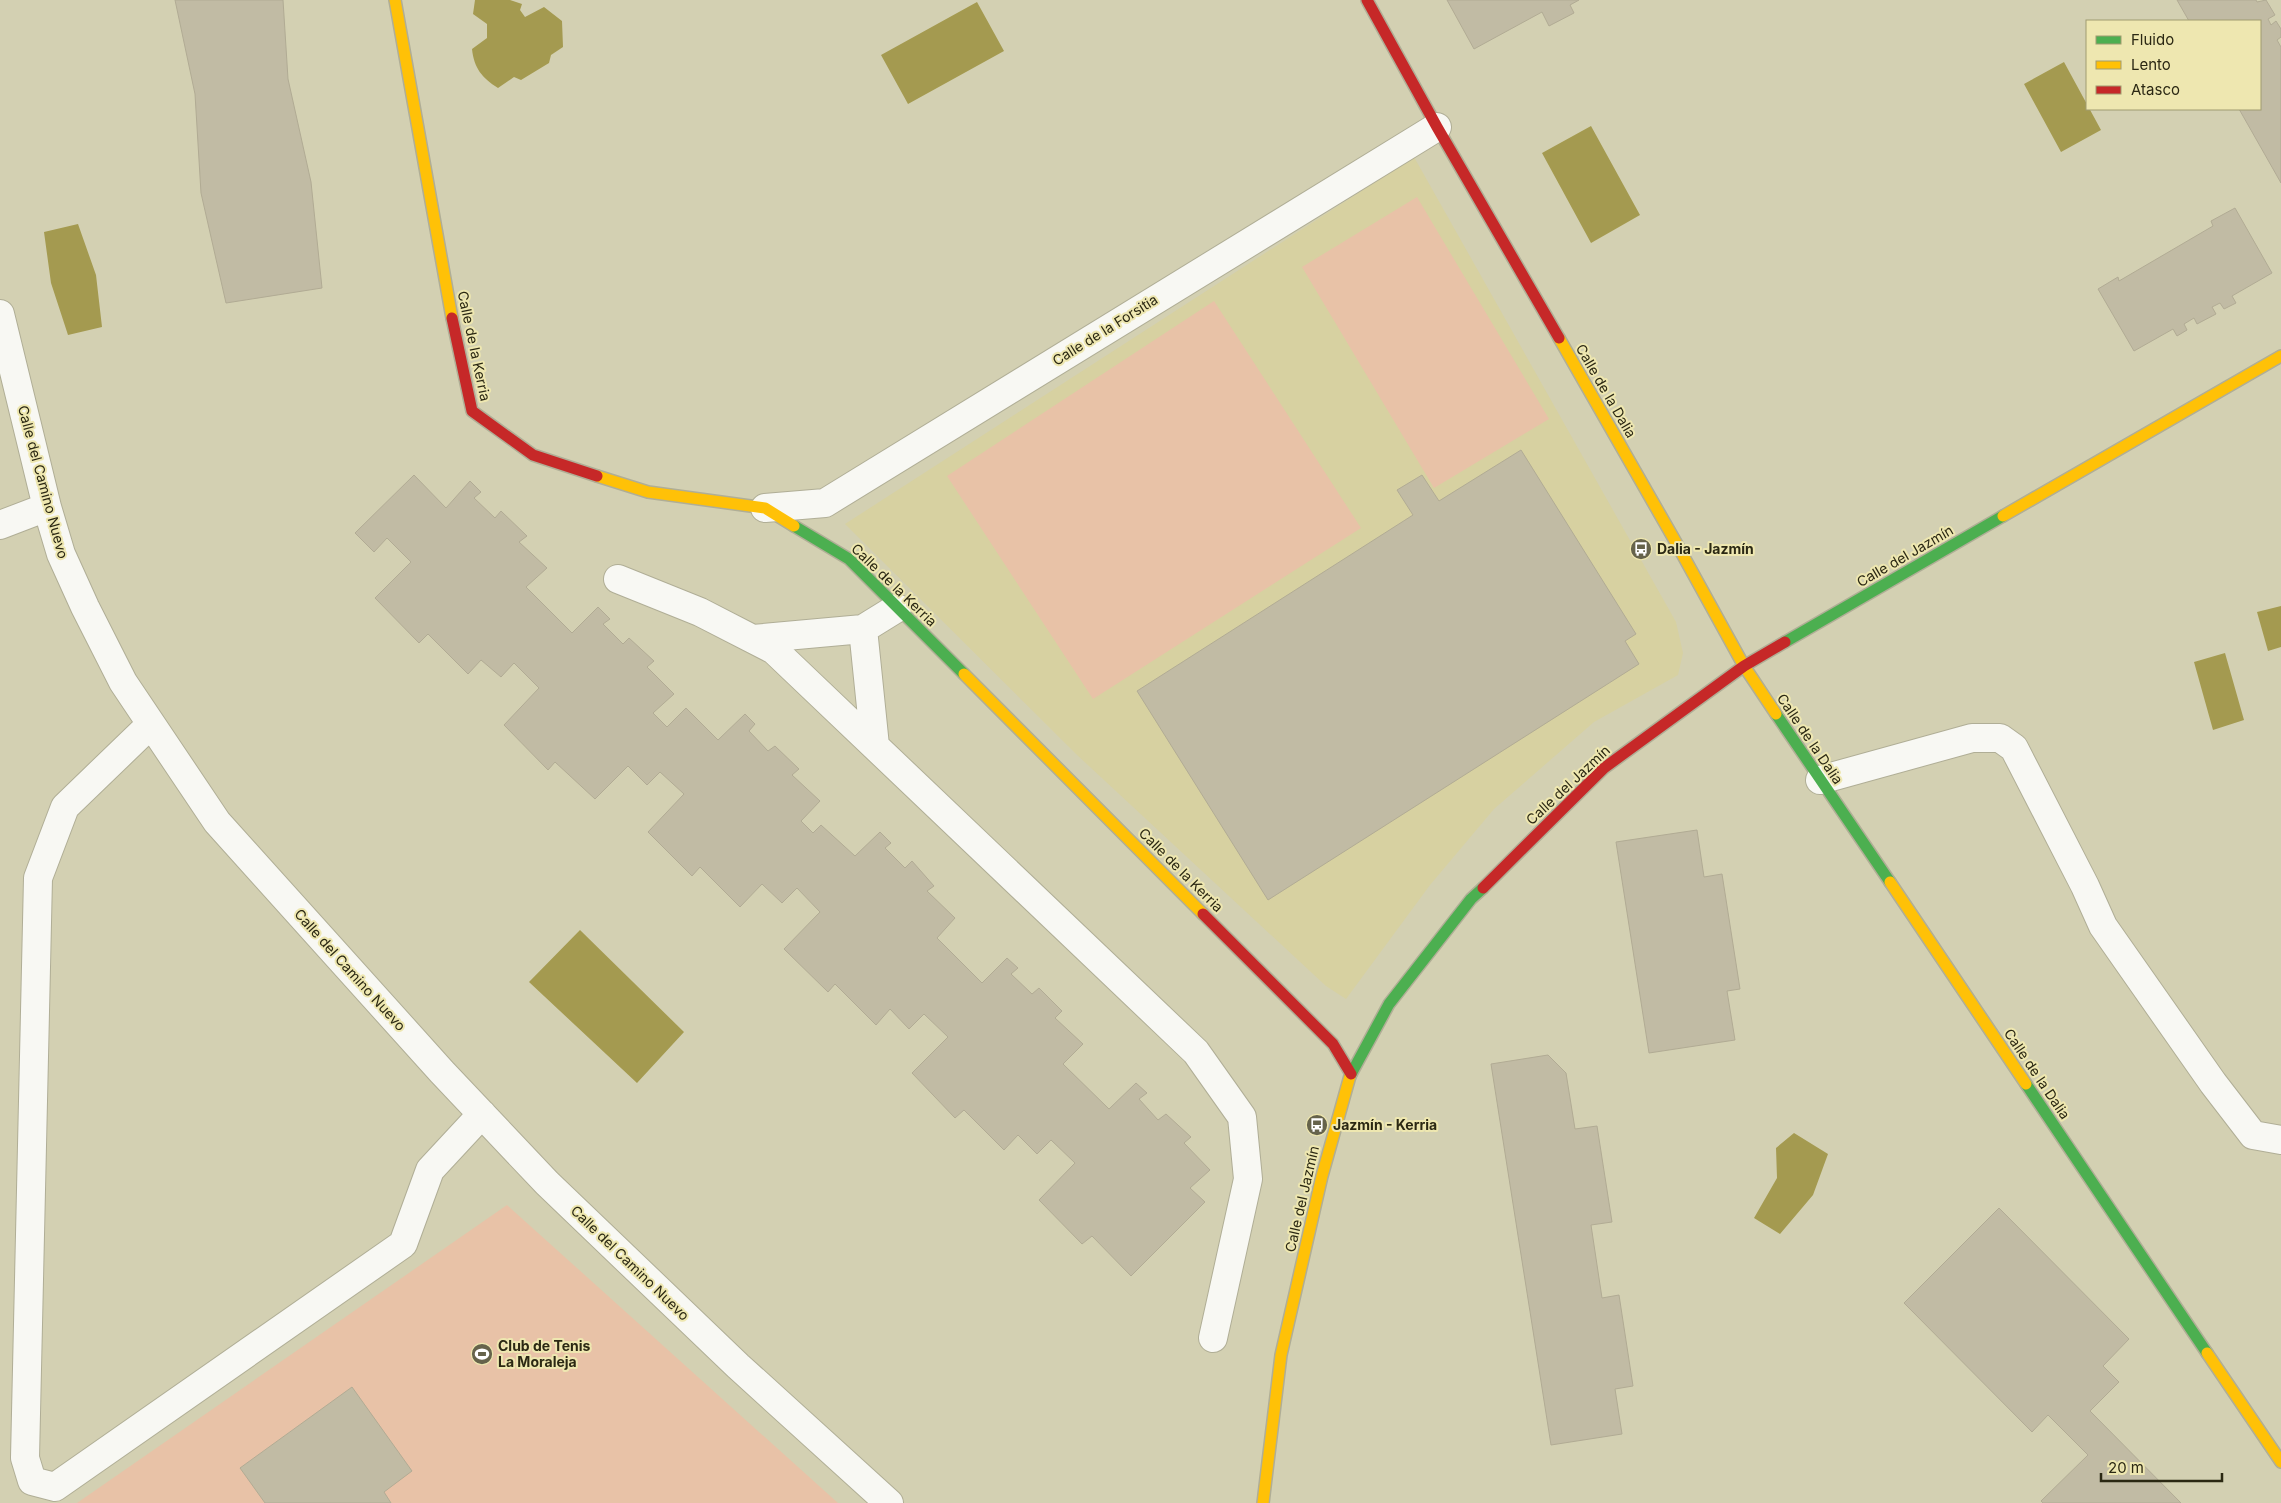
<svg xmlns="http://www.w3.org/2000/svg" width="2281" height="1503" font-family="Inter,sans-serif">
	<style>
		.built { fill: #d7d1a1 }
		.green { fill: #e8c2a7 }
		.water { fill: #a49a50 }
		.building { fill: #c1bba4; stroke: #b1ab94 }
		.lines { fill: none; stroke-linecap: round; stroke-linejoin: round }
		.street-casing { stroke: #b0ae96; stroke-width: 30 }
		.fast-casing { stroke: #b0ae96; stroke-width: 14 }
		.slow-casing { stroke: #b0ae96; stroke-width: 14 }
		.jam-casing { stroke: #b0ae96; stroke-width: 14 }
		.street { stroke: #f8f8f3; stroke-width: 28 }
		.fast { stroke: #4caf50; stroke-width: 11 }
		.slow { stroke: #ffc107; stroke-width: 11 }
		.jam { stroke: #c62828; stroke-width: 11 }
		.labels { text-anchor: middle; stroke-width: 4; stroke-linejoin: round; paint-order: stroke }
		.street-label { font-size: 14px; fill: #2b2813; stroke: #eee7b0 }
		.poi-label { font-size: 14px; font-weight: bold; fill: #2b2813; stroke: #eee7b0; text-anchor: start }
	</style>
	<rect width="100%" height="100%" fill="#d3d0b2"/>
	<!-- built -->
	<path class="built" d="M1414 157 1676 622 1683 653 1678 675 1594 722 1494 809 1430 885 1346 999 1326 986 1076 754 845 524Z"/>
	<!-- green -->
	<path class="green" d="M1417 197 1549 419 1434 488 1302 267Z
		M1214 301 1361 528 1093 699 947 476Z
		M507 1205 838 1503H77Z"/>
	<!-- water -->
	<path class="water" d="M475 0H510L522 4 520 10 525 17 544 7 562 21 563 47 551 55 549 63 521 80 514 77 498 88C482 78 474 68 472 49L487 38V24L473 14Z
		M977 2 1004 51 908 104 881 55Z
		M2064 62 2101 130 2061 152 2024 84Z
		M1591 126 1640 215 1591 243 1542 153Z
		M78 224 96 275 102 327 68 335 51 283 44 232Z
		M2281 606V647L2268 651 2257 612Z
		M2225 653 2244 720 2213 730 2194 662Z
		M580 930 684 1032 637 1083 529 982Z
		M1794 1133 1828 1154 1813 1195 1780 1234 1754 1218 1777 1178 1776 1148Z"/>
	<!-- building -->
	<path class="building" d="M175 0H283L288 79 311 182 322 288 226 303 201 193 195 94Z
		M1447 0H1579L1570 5 1574 13 1549 26 1542 12 1474 49Z
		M2177 0H2256L2257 2 2266 0 2275 15 2268 19 2271 25 2276 21 2281 29V37L2277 40 2281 47V183L2239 109H2260V21H2189Z
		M2235 208 2272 273 2232 296 2236 303 2224 309 2220 303 2212 307 2216 314 2197 324 2194 318 2184 324 2187 330 2177 336 2173 329 2134 351 2098 289 2118 277 2119 281 2213 226 2211 221Z
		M1521 450 1636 634 1625 641 1639 664 1268 900 1137 691 1413 515 1397 490 1422 475 1439 501Z
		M414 475 446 508 470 481 481 492 474 498 495 518 501 511 527 536 519 542 547 568 526 587 572 633 598 607 610 619 603 624 623 644 629 638 654 661 647 667 674 694 653 713 667 727 686 708 718 740 745 714 755 724 749 731 768 751 775 746 799 769 792 775 820 801 801 821 813 833 821 825 855 856 880 832 891 843 885 848 905 868 912 861 934 886 927 891 955 918 937 938 982 983 1007 958 1018 968 1011 974 1032 994 1039 988 1062 1011 1055 1018 1083 1044 1063 1064 1109 1109 1136 1083 1147 1093 1139 1099 1158 1120 1166 1114 1191 1137 1184 1143 1210 1170 1190 1188 1205 1202 1131 1276 1092 1236 1082 1244 1039 1200 1075 1163 1051 1140 1037 1154 1018 1135 1004 1150 964 1110 955 1118 912 1073 948 1037 924 1014 909 1029 890 1009 876 1025 835 984 828 992 784 949 820 912 797 888 782 903 762 884 740 907 700 867 692 876 648 832 684 794 660 772 647 785 628 766 595 799 555 762 548 770 504 725 539 688 514 663 501 677 481 660 468 674 428 634 419 643 375 598 411 562 387 538 374 552 355 533Z
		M1697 830 1704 877 1722 874 1740 989 1727 991 1735 1040 1649 1053 1616 842Z
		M1548 1055 1566 1073 1575 1129 1597 1126 1612 1222 1591 1225 1602 1298 1619 1295 1633 1386 1615 1389 1622 1434 1551 1445 1491 1064Z
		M1999 1208 2129 1339 2103 1366 2119 1382 2090 1411 2181 1503H2043L2041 1501 2088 1455 2048 1415 2032 1432 1904 1303Z
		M352 1387 412 1471 384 1492 391 1503H265L240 1468Z"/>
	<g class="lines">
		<!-- street casing -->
		<g class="street-casing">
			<path id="street" d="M0 314 47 507 61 554 85 607 123 682 217 822 442 1072 547 1183 738 1366 889 1503
				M765 508 825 503 1437 127
				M0 525 47 507
				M618 579 700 612 774 650 1196 1052 1242 1117 1248 1179 1213 1338
				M863 629 875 746
				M753 639 863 629 897 608
				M151 724 65 807 38 878 25 1458 32 1481 55 1487 403 1244 430 1170 482 1114
				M1820 780 1972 738H2000L2014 748 2085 886 2103 926 2213 1083 2253 1135 2281 1140"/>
		</g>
		<!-- fast casing -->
		<g class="fast-casing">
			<path id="fast" d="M794 526 849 559 964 674
				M1785 642 2003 516
				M1776 714 1890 882
				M1350 1076 1389 1004 1471 899 1483 888
				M2026 1084 2207 1353"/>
		</g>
		<!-- slow casing -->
		<g class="slow-casing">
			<path id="slow" d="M395 0 452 318
				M1559 338 1674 539 1744 666 1776 714
				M597 476 648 492 765 508 794 526
				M2003 516 2281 356
				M964 674 1203 914
				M1890 882 2026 1084
				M2207 1353 2281 1462
				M1263 1503 1281 1355 1322 1176 1350 1076"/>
		</g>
		<!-- jam casing -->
		<g class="jam-casing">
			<path id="jam" d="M1367 0 1437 127 1559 338
				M452 318 472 411 533 455 597 476
				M1483 888 1604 768 1744 666 1785 642
				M1203 914 1333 1044 1351 1074"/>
		</g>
		<!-- street -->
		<use href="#street" class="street"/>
		<!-- fast -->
		<use href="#fast" class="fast"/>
		<!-- slow -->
		<use href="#slow" class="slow"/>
		<!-- jam -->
		<use href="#jam" class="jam"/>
	</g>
	<!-- icons -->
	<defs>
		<g id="bus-disc" transform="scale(1.125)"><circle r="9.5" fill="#66634b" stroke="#eee7b0"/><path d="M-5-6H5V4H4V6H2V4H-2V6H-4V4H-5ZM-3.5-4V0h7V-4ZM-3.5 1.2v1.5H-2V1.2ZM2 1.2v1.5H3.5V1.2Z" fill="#fff"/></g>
		<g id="stadium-disc" transform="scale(1.125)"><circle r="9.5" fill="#66634b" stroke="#eee7b0"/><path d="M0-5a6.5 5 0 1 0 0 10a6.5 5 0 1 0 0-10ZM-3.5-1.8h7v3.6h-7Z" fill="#fff"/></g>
	</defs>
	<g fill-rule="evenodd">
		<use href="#bus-disc" x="1641" y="549"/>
		<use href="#bus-disc" x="1317" y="1125"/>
		<use href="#stadium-disc" x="482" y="1354"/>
	</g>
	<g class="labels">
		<!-- street labels -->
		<g class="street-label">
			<text transform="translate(1105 330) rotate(-32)" y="5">Calle de la Forsitia</text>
			<text transform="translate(474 346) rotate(78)" y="5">Calle de la Kerria</text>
			<text transform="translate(1606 391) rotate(60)" y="5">Calle de la Dalia</text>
			<text transform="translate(43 482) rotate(75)" y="5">Calle del Camino Nuevo</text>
			<text transform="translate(1905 556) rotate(-30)" y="5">Calle del Jazmín</text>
			<text transform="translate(894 585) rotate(44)" y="5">Calle de la Kerria</text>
			<text transform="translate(1810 739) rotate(56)" y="5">Calle de la Dalia</text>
			<text transform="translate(1568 785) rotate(-43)" y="5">Calle del Jazmín</text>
			<text transform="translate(1181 870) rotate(45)" y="5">Calle de la Kerria</text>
			<text transform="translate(350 970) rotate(48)" y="5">Calle del Camino Nuevo</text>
			<text transform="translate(2037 1074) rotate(56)" y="5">Calle de la Dalia</text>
			<text transform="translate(1302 1199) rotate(-77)" y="5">Calle del Jazmín</text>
			<text transform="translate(630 1263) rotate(44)" y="5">Calle del Camino Nuevo</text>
		</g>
		<!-- poi labels -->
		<g class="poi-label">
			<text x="1657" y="554">Dalia - Jazmín</text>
			<text x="1333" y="1130">Jazmín - Kerria</text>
			<text x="498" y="1351">Club de Tenis<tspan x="498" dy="16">La Moraleja</tspan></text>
		</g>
	</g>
	<!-- legend -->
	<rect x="2086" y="20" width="175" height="90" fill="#eee7b0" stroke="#a09b71"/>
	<rect x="2096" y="36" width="25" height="8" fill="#4caf50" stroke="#a09b71"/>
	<text x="2131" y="45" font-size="15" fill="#2b2813">Fluido</text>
	<rect x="2096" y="61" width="25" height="8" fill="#ffc107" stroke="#a09b71"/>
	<text x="2131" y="70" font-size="15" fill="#2b2813">Lento</text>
	<rect x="2096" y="86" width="25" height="8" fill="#c62828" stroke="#a09b71"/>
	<text x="2131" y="95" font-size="15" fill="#2b2813">Atasco</text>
	<!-- scale -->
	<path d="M2101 1473v8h121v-8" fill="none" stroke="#2b2813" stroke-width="2.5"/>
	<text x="2108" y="1473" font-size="15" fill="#2b2813" stroke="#eee7b0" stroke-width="4" paint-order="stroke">20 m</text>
</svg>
